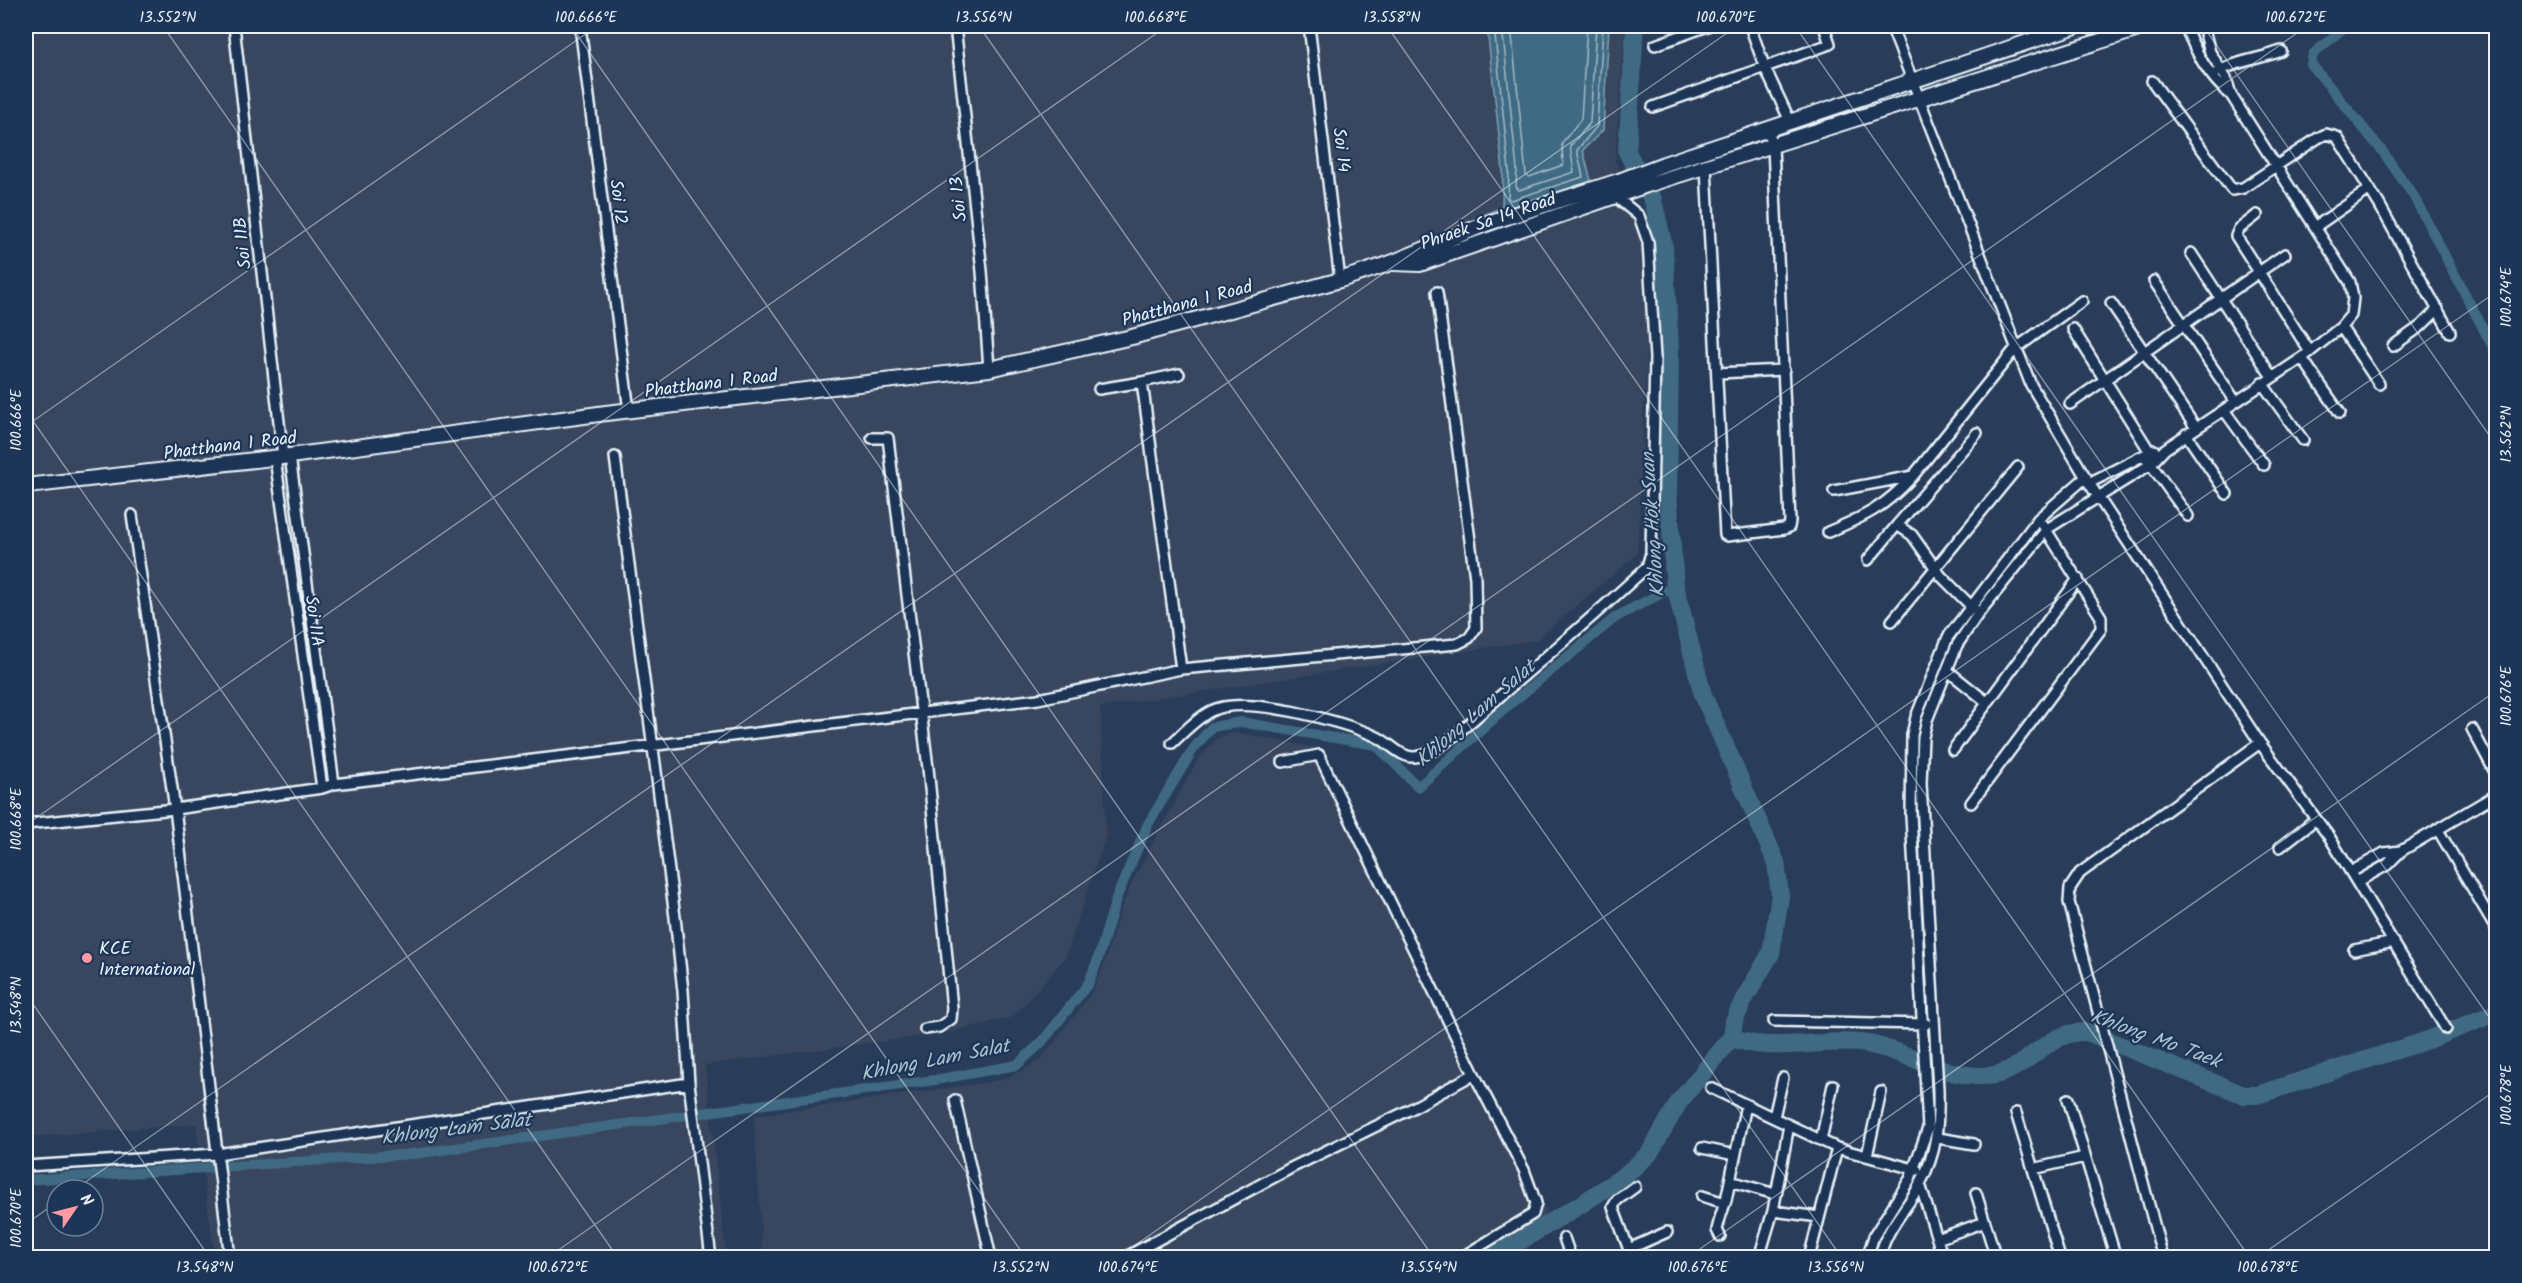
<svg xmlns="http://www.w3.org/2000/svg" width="2522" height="1283" font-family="Kalam,sans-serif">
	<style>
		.built { fill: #38475e }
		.water { fill: #3f6b83; stroke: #83a1b2; stroke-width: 1.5 }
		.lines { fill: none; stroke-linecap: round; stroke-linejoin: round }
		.shore { stroke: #a4bbc9; stroke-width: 1.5 }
		.canal { stroke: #3f6b83; stroke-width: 10 }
		.river { stroke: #3f6b83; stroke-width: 18 }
		.street-casing { stroke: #e8f1f8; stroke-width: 14 }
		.secondary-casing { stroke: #e8f1f8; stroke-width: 18 }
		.street { stroke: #1d3557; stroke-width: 9 }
		.secondary { stroke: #1d3557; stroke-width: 14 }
		.ticks { fill: none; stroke: #e8f1f8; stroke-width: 1.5; stroke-opacity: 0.45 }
		.poi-dot { fill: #ff9aa2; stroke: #1d3557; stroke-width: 2 }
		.labels { text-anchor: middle; stroke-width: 4.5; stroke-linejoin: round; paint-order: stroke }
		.street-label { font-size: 18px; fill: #e8f1f8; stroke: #1d3557 }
		.poi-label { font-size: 18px; fill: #e8f1f8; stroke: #1d3557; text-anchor: start }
		.water-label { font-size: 20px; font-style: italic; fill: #adc2cf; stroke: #1d3557 }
		.neatline { fill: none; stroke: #e8f1f8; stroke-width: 2 }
		.ticks-label { font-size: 15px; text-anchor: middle; fill: #e8f1f8 }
	</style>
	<rect width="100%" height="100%" fill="#293d5a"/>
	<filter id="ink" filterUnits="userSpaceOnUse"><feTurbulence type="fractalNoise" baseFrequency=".0167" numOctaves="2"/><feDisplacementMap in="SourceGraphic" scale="12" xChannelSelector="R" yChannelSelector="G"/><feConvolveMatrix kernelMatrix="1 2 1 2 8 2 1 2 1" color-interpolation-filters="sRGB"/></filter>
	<g filter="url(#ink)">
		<!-- built -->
		<path class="built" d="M26 26H1625L1615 160 1639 220 1646 266 1647 346 1637 554 1536 640 1100 707 1106 835 1065 958 1013 1017 945 1033 705 1065 726 1257H215L196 1124 26 1137Z
			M1231 733 1245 734 1324 750 1554 1228 1514 1258 763 1257 754 1116 984 1083 1003 1079 1024 1070 1042 1058 1091 994 1102 971 1120 912 1133 881 1198 759 1219 737Z"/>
		<!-- water -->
		<path class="water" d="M1508 26H1609L1603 130 1583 150 1591 181 1477 218 1502 207 1503 171 1487 28Z"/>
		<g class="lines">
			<!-- shore -->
			<path class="shore" d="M1494 26 1509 171 1508 198 1511 200 1583 177 1577 150 1597 126 1603 26
				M1502 26 1517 170 1516 187 1519 190 1574 172 1570 146 1590 123 1596 26
				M1511 26 1526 175 1529 177 1563 165 1562 143 1581 119 1587 26"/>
			<!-- canal -->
			<path class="canal" d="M2346 26 2313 54 2311 64 2383 152 2413 195 2496 353
				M26 1180 413 1154 935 1080 1017 1065 1042 1042 1088 984 1097 962 1117 896 1148 824 1194 748 1212 727 1241 722 1376 745 1418 787 1509 705 1616 617 1675 586"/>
			<!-- river -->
			<path class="river" d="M1732 1037C1766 1055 1825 1037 1867 1044 1910 1051 1949 1082 1994 1075 2030 1068 2047 1030 2087 1032L2244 1095H2257L2428 1040 2496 1013
				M1492 1258 1583 1203 1624 1176 1649 1154 1679 1102 1732 1037 1734 1021 1743 1001 1771 953 1780 896 1776 862 1703 695 1675 586 1668 492 1670 349 1664 247 1653 200 1627 152 1635 26"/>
			<!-- street casing -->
			<g class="street-casing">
				<path id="street" d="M234 26 283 457
					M580 26 629 411
					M955 26 982 271 989 369
					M1309 26 1340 280
					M1750 26 1765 68 1790 121
					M1891 26 2031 385 2089 483 2260 743 2080 873 2070 888 2069 902 2163 1258
					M2185 26C2196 52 2208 77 2231 95
					M1655 45 1708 26
					M2216 73C2235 61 2260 59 2281 51
					M2152 81 2232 190 2243 188 2318 138 2326 134 2337 137 2379 204 2450 332
					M1653 107 1830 44 1824 26
					M1706 167 1725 535 1727 536 1784 529 1789 527 1790 521 1773 146 1768 129
					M2257 215 2239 229 2236 236 2310 352
					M2315 227 2370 189
					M2191 253 2272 377
					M2154 281 2236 402
					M2111 303 2196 428
					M2341 327 2379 384
					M2073 329 2155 460
					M2393 346 2421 326 2438 309
					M2302 358 2340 413
					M1717 373 1784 370
					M1142 382 1179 374
					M2262 383 2303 440
					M1099 389 1142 382 1181 669
					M2070 404 2285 254
					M2224 410 2264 465
					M2186 434 2227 494
					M872 438H888L928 768 952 1008 951 1019 939 1027 925 1029
					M290 456 334 784
					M615 457 675 917 683 991 689 1083 711 1258
					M275 458 322 788
					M2147 459 2188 516
					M2089 483 2154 450
					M1834 491 1913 476 2015 349 2082 301
					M132 515 175 809 230 1258
					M1828 532C1866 516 1885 507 1913 476
					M1868 560 1897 525
					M1975 610 1941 576 1912 535 1897 525 1977 433
					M1892 621 2018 467
					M1948 671 1988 703
					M2472 729 2496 774
					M1172 743C1184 732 1197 718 1211 711 1244 694 1342 721 1375 736 1388 741 1400 758 1415 757 1438 756 1488 706 1506 691 1554 650 1601 610 1647 567L1651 553 1655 358 1648 242 1639 216 1615 196
					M2260 743 2330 838 2446 1029
					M1953 750 2078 579
					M1283 762 1319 755 1474 1074
					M1971 803 2101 629V617L2043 525
					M26 824 175 809 322 788 334 784 1038 699 1181 669 1457 644 1469 638 1476 628 1475 578 1437 292
					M2438 830 2496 928
					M2280 847 2316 819
					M2351 872 2384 853 2401 851
					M2357 882 2387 865 2401 851 2496 795
					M2354 950 2394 942
					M1774 1021 1926 1024
					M1711 1088 1837 1148 1917 1170
					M2068 1099 2116 1258
					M955 1100 991 1258
					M2016 1113 2060 1258
					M1774 1117 1783 1078
					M1938 1138 1974 1144
					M1821 1140 1833 1085
					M1702 1148 1735 1155
					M1867 1156 1881 1092
					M26 1166 217 1154 689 1083
					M2033 1169 2085 1157
					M1730 1181 1775 1194
					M1920 1184 1943 1258
					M1976 1193 1996 1258
					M1702 1196 1725 1203
					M1773 1211 1819 1217
					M1720 1236 1717 1230 1720 1218 1726 1200 1746 1105
					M1564 1238 1571 1258
					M1937 1239 1985 1222
					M1629 1249 1667 1232
					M1124 1258 1291 1168 1409 1110 1474 1074 1524 1170 1536 1203 1533 1214 1467 1254 1469 1258
					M1632 1258 1613 1207 1617 1200 1635 1187
					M1759 1258 1773 1211 1789 1125
					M1809 1258 1837 1148
					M1867 1258 1874 1236 1910 1179 1928 1128 1911 815 1912 735 1916 717 1948 637 2038 519 2086 477
					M1880 1258C1884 1230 1908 1208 1920 1184 1937 1152 1939 1125 1938 1089L1921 783 1923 737 1927 720 1957 645 1978 614 2047 529 2151 464 2165 449 2302 358 2341 327 2351 315 2353 298 2350 282 2231 95 2226 78 2210 52 2203 26"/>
			</g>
			<!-- secondary casing -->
			<g class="secondary-casing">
				<path id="secondary" d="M1393 263 1420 264 1647 185 2148 26
					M26 486 290 456 606 413 989 369 1132 337 1340 280 1391 263 1488 223 1619 181 1664 164 2076 26"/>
			</g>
			<!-- street -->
			<use href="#street" class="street"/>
			<!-- secondary -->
			<use href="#secondary" class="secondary"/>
		</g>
	</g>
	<!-- ticks -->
	<path class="ticks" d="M26 26H27M163 26 1026 1258M571 26 1434 1258M979 26 1842 1258M1387 26 2250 1258M1795 26 2496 1027M2203 26 2496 445M26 411 618 1258M26 426 597 26M26 825 1167 26M26 994 210 1258M74 1190 1737 26M26 1224 57 1202M547 1258 2307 26M1117 1258 2496 292M1687 1258 2496 691M2257 1258 2496 1090"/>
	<!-- markers -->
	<circle class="poi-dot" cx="87" cy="958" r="6"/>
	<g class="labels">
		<!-- street labels -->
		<g class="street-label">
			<text transform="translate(1342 150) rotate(83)" y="6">Soi 14</text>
			<text transform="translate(958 199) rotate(-96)" y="6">Soi 13</text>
			<text transform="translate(619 202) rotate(83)" y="6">Soi 12</text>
			<text transform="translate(1488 221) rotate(-19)" y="6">Phraek Sa 14 Road</text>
			<text transform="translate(242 243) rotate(-96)" y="6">Soi 11B</text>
			<text transform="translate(1187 303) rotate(-15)" y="6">Phatthana 1 Road</text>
			<text transform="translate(711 383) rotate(-7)" y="6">Phatthana 1 Road</text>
			<text transform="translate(230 445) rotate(-7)" y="6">Phatthana 1 Road</text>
			<text transform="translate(315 621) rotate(82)" y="6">Soi 11A</text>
		</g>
		<!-- poi labels -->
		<g class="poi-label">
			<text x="99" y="954">KCE<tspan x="99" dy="21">International</tspan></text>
		</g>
		<!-- water labels -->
		<g class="water-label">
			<text transform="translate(1652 525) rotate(-94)" y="7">Khlong Hok Suan</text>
			<text transform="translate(1475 713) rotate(-41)" y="7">Khlong Lam Salat</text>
			<text transform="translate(2156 1038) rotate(20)" y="7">Khlong Mo Taek</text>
			<text transform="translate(935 1059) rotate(-11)" y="7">Khlong Lam Salat</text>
			<text transform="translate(456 1128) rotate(-7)" y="7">Khlong Lam Salat</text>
		</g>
	</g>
	<!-- margin -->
	<rect width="2522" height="1283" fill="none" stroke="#1d3557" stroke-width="66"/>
	<!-- north arrow -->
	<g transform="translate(75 1208) rotate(55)"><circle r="28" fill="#1d3557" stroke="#6e8097" stroke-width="1.5"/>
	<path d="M0-4.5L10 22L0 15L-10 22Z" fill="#ff9aa2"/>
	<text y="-9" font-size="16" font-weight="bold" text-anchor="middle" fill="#e8f1f8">N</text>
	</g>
	<rect x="33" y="33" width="2456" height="1217" class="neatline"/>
	<g class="ticks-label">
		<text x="168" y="22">13.552°N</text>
		<text x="586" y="22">100.666°E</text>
		<text x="984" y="22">13.556°N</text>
		<text x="1156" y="22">100.668°E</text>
		<text x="1392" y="22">13.558°N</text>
		<text x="1726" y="22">100.670°E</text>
		<text x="2296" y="22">100.672°E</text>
		<text transform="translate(2506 297) rotate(-90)" y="5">100.674°E</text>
		<text transform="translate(16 420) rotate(-90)" y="5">100.666°E</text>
		<text transform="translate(2506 434) rotate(-90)" y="5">13.562°N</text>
		<text transform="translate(2506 696) rotate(-90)" y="5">100.676°E</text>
		<text transform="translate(16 819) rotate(-90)" y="5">100.668°E</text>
		<text transform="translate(16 1005) rotate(-90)" y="5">13.548°N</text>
		<text transform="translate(2506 1095) rotate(-90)" y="5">100.678°E</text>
		<text transform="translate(16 1218) rotate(-90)" y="5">100.670°E</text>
		<text x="205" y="1272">13.548°N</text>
		<text x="558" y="1272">100.672°E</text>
		<text x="1021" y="1272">13.552°N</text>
		<text x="1128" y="1272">100.674°E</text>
		<text x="1429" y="1272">13.554°N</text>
		<text x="1698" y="1272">100.676°E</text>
		<text x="1836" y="1272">13.556°N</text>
		<text x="2268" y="1272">100.678°E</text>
	</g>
</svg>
